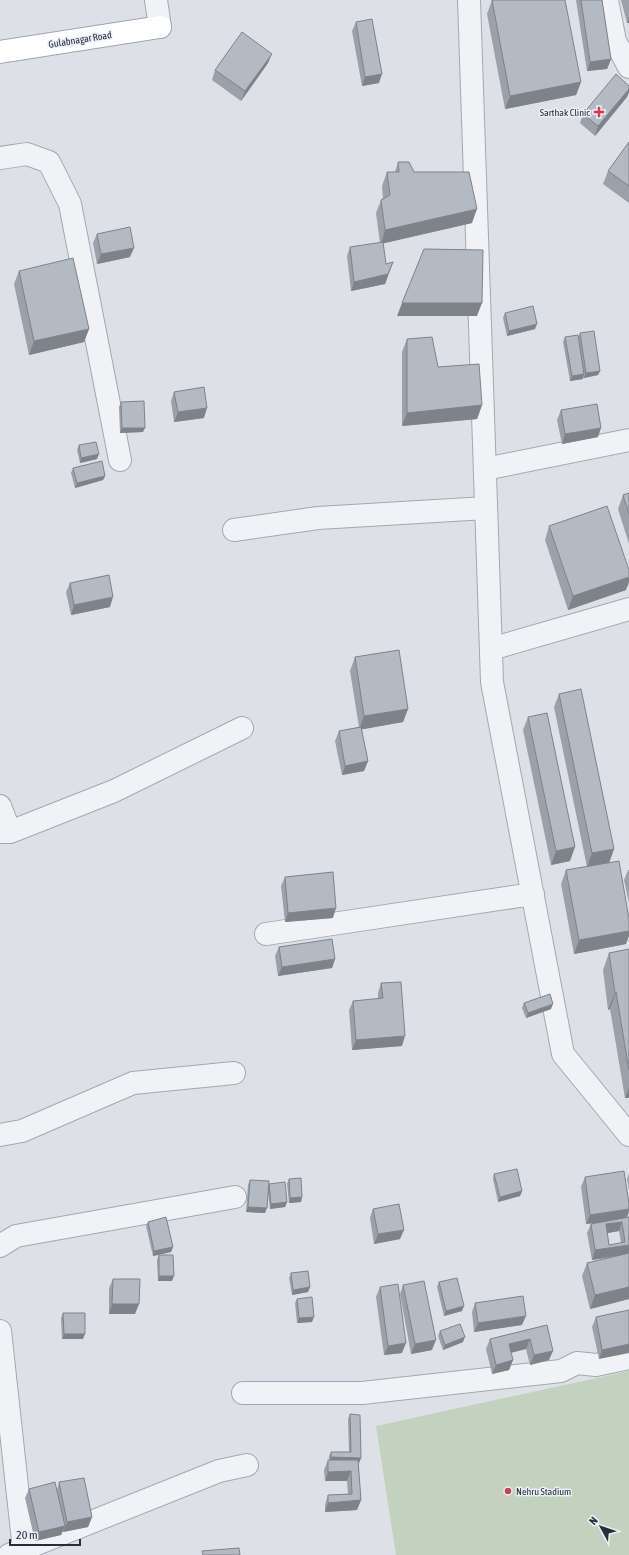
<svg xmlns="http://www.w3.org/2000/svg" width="629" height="1555" font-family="'Asap Condensed',sans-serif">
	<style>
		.green { fill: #c2d2be }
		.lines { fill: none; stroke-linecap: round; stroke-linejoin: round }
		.minor-casing { stroke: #a2a8b1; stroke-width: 24 }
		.major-casing { stroke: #9ca5b3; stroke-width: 24 }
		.minor { stroke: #f0f2f6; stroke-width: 22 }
		.major { stroke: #fff; stroke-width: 22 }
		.wall { fill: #9ba0a9; fill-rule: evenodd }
		.shaded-wall { fill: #7e8289 }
		.building { fill: #b4bac4; stroke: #7e8289; fill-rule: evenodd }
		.poi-dot { fill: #d23c50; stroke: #ecf0f5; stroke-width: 1.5 }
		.labels { text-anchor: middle; stroke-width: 3; stroke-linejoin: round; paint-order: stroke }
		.street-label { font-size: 10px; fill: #262e3e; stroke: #ecf0f5 }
		.poi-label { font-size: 10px; fill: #262e3e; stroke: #ecf0f5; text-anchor: end }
	</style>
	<rect width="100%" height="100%" fill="#dde1e7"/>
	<!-- green -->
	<path class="green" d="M629 1371V1555H396L376 1426Z"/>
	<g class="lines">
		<!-- minor casing -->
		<g class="minor-casing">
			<path id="minor" d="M156 0 160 27
				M469 0 492 682 563 1054 629 1135
				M607 0 615 41 629 67
				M0 158 27 154 49 162 70 204 120 460
				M485 469 629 440
				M234 530 318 518 486 508
				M491 649 629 609
				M0 806 10 832
				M0 832H10L114 791 242 728
				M266 934 533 894
				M0 1135 22 1131 133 1083 234 1073
				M0 1246 16 1236 235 1197
				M0 1331 24 1550
				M243 1393H362L561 1371 577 1363 596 1365 629 1358
				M9 1555 219 1471 247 1465"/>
		</g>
		<!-- major casing -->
		<g class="major-casing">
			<path id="major" d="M0 52 160 27"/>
		</g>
		<!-- minor -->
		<use href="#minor" class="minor"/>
		<!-- major -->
		<use href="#major" class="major"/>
	</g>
	<!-- wall -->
	<path class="wall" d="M492 0 581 82 576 95 505 109 487 14Z
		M576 0H602L611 59 607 69 587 71Z
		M621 0H629V23H627Z
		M356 22 379 83 362 86 352 31Z
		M268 63 241 101 212 80 215 70Z
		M629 86V92L627 97 595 136 580 123 583 114Z
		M629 142V203L603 184 608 171Z
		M398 162 414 172 472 223 383 243 386 264 393 262 385 284 351 291 347 256 350 247 380 243 376 213 381 200 383 198 382 186 387 172H395Z
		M97 234 130 257 97 264 93 243Z
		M19 271 89 329 84 342 29 355 14 284Z
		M505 313 535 329 507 336 503 318Z
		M580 333 600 371 598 375 584 378V375L583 379 570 381 563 342 565 337 578 338Z
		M407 339 482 405 477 419 402 426V352Z
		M174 392 204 418 174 422 171 401Z
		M121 402 143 432 120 433 119 407Z
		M561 410 598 437 562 444 557 420Z
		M79 445 97 459 80 463 77 450Z
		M73 468 105 476 103 480 75 488 71 473Z
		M629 493V544L618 509 623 495Z
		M549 526 626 590 568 610 545 540Z
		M70 583 110 607 71 615 66 592Z
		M355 657 408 709 403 722 361 729 368 761 364 771 342 775 335 741 339 731 359 727 350 671Z
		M559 694 614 849 609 863 626 944 574 954 561 884 566 870 587 867 554 707Z
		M528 717 570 861 551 865 523 730Z
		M628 870H629V903L624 880Z
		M285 877 333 918 285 922 281 886Z
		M279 947 335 959 332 968 278 976 275 956Z
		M629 949V1098H625L610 1009 608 1010 603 970 609 953Z
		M381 983 402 1046 352 1050 349 1010 353 1001 378 999V993Z
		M524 1003 551 1009 526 1018 522 1008Z
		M629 1173V1190L627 1179Z
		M494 1174 522 1191 520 1196 498 1202 493 1179Z
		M585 1177 629 1204V1211L627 1218 629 1299 590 1309 582 1276 587 1263 616 1256 592 1260 587 1233 591 1224 593 1223 586 1224 581 1187ZM619 1231 621 1243 609 1245 607 1233Z
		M289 1179 302 1197 301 1202 289 1203 287 1184Z
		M250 1180 268 1186 269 1184 287 1202 285 1207 270 1209 268 1193 265 1213 246 1212 248 1185Z
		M373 1209 400 1239 374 1244 370 1218Z
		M148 1222 173 1247 171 1252 153 1256 146 1226Z
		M159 1255 172 1281H158L157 1260Z
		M291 1273 310 1287 308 1292 292 1295 289 1278Z
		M113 1279 135 1314H109V1288Z
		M439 1282 462 1311 444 1316 437 1287Z
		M403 1285 432 1350 411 1354 400 1294Z
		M380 1287 402 1353 384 1355 376 1297Z
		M297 1299 312 1322 297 1323 295 1303Z
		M475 1303 522 1325 474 1332 472 1312Z
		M629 1310 599 1359 592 1327 596 1317Z
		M63 1313 83 1339H62L61 1318Z
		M547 1325 549 1360 530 1365 526 1349 511 1353 513 1360 509 1370 492 1374 486 1349 490 1339Z
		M440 1331 463 1342 443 1350 438 1336Z
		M350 1414 361 1458 359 1463H358L361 1500 357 1510 325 1512V1505L328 1495 348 1494 347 1481H325L324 1470 328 1460H329V1456L331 1452H349L348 1419Z
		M59 1482 92 1517 88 1527 63 1532V1530L61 1535 35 1541 25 1498 29 1489 57 1490Z"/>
	<!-- shaded-wall -->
	<path class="shaded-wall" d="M629 17V23H627Z
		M272 54 268 63 241 101 245 91Z
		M611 59 607 69 587 71 590 62Z
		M382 74 379 83 362 86 365 77Z
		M581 82 576 95 505 109 510 96Z
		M629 89V92L627 97 595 136 598 126Z
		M477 209 472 223 381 244 385 230Z
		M134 248 130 257 97 264 101 254Z
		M393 262 385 284 351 291 354 282Z
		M402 303H482L477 316H397Z
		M537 324 535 329 507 336 509 331Z
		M89 329 84 342 29 355 34 341Z
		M600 371 598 375 584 378 586 373Z
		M584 374 583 379 570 381 572 376Z
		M482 405 477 419 402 426 407 413Z
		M207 408 204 418 174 422 178 412Z
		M122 428H145L143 432 120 433Z
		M601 428 598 437 562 444 565 434Z
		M99 454 97 459 80 463 81 458Z
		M105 476 103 480 75 488 77 483Z
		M629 577V582L626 590 568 610 573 596Z
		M113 597 110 607 71 615 74 605Z
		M408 709 403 722 359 730 364 716Z
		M368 761 364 771 342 775 345 766Z
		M575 847 570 861 551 865 556 851Z
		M614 849 609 863 587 867 592 853Z
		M336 908 333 918 285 922 288 913Z
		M629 931V936L626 944 574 954 579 940Z
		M335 959 332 968 278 976 282 967Z
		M616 992 610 1009 608 1010 615 993Z
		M553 1004 551 1009 526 1018 528 1013Z
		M405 1036 402 1046 352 1050 356 1040Z
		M629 1087V1098H625Z
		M522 1191 520 1196 498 1202 500 1197Z
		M302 1197 301 1202 289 1203 290 1198Z
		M287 1202 285 1207 270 1209 271 1204Z
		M248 1207 267 1208 265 1213 246 1212Z
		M629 1209V1211L626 1219 586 1224 590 1215Z
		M622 1222 619 1231 602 1234 606 1224Z
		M404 1230 400 1239 374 1244 378 1234Z
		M629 1245V1254L592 1260 595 1250Z
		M173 1247 171 1252 153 1256 154 1251Z
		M159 1276H174L172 1281H158Z
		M310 1287 308 1292 292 1295 293 1290Z
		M629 1287V1299L590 1309 595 1295Z
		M112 1304H139L135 1314H109Z
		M464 1306 462 1311 444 1316 446 1311Z
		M526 1316 522 1325 474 1332 478 1323Z
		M314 1317 312 1322 297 1323 299 1318Z
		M64 1334H85L83 1339H62Z
		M465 1337 463 1342 443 1350 445 1345Z
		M530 1339 526 1349 505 1354 509 1344Z
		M436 1340 432 1350 411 1354 415 1344Z
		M406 1343 402 1353 384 1355 388 1346Z
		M629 1344V1353L599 1359 602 1350Z
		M553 1351 549 1360 530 1365 534 1355Z
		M513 1360 509 1370 492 1374 496 1365Z
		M331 1457 361 1458 359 1463 329 1462Z
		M351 1471 347 1481H325L328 1472Z
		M361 1500 357 1510 325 1512 328 1503Z
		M92 1517 88 1527 63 1532 67 1522Z
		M65 1526 61 1535 35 1541 39 1532Z"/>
	<!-- building -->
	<path class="building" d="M492 0H565L581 82 510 96Z
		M581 0H602L611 59 590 62Z
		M372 19 382 74 365 77 356 22Z
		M242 32 272 54 245 91 215 70Z
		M616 74 629 86V89L598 126 583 114Z
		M629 142V186L608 171Z
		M398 162H409L414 172H469L477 209 385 230 381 200 390 195 387 172H399Z
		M130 227 134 248 101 254 97 234Z
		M383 242 386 264 393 262 388 274 354 282 350 247Z
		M424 249 483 250 482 303H402Z
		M73 258 89 329 34 341 19 271Z
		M533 306 537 324 509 331 505 313Z
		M594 331 600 371 586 373 580 333Z
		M578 335 584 374 572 376 565 337Z
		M432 337 438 367 479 364 482 405 407 413V339Z
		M204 387 207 408 178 412 174 392Z
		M144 401 145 428H122L121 402Z
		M597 404 601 428 565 434 561 410Z
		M96 442 99 454 81 458 79 445Z
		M102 461 105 476 77 483 73 468Z
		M629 493V514L623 495Z
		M607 506 629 570V577L573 596 549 526Z
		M109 575 113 597 74 605 70 583Z
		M399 650 408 709 364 716 355 657Z
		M581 689 614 849 592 853 559 694Z
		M547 713 575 847 556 851 528 717Z
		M361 727 368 761 345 766 339 731Z
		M619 861 629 919V931L579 940 566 870Z
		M333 872 336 908 288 913 285 877Z
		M332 939 335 959 282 967 279 947Z
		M629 949V1070L616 992 615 993 609 953Z
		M401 982 405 1036 356 1040 353 1001 383 998 381 983Z
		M550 994 553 1004 528 1013 524 1003Z
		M517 1169 522 1191 500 1197 494 1174Z
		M624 1171 629 1204V1209L590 1215 585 1177Z
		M301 1178 302 1197 290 1198 289 1179Z
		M250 1180 269 1181 267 1208 248 1207Z
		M285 1182 287 1202 271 1204 269 1184Z
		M399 1204 404 1230 378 1234 373 1209Z
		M166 1217 173 1247 154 1251 148 1222Z
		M629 1217V1245L595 1250 591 1224ZM622 1222 625 1242 609 1245 606 1224Z
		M629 1253V1287L595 1295 587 1263Z
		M159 1255H173L174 1276H159Z
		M308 1271 310 1287 293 1290 291 1273Z
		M457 1278 464 1306 446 1311 439 1282Z
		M113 1279H140L139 1304H112Z
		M424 1281 436 1340 415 1344 403 1285Z
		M398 1284 406 1343 388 1346 380 1287Z
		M523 1296 526 1316 478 1323 475 1303Z
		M312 1297 314 1317 299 1318 297 1299Z
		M629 1310V1344L602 1350 596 1317Z
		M63 1313H85V1334H64Z
		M460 1324 465 1337 445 1345 440 1331Z
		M547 1325 553 1351 534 1355 530 1339 509 1344 513 1360 496 1365 490 1339Z
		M350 1414 360 1415 361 1458 331 1457V1452H351Z
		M328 1460H358L361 1500 328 1503V1495L352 1494 351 1471 328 1472Z
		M84 1478 92 1517 67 1522 59 1482Z
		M55 1482 65 1526 39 1532 29 1489Z
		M239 1548 240 1555H203L202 1551Z"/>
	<!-- markers -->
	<g class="poi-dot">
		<path d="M597 106h4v4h4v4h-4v4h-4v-4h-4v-4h4z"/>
		<circle cx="508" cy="1491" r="4"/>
	</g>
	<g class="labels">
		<!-- street labels -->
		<g class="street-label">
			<text transform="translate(80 39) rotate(-9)" y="4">Gulabnagar Road</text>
		</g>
		<!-- poi labels -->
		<g class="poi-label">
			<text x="590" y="116">Sarthak Clinic</text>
			<text x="516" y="1495" text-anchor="start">Nehru Stadium</text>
		</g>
	</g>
	<!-- north arrow -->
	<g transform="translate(601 1527) rotate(310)" stroke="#ecf0f5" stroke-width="3" paint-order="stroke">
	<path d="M0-3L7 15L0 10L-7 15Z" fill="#262e3e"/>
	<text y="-6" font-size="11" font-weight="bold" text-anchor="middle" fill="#262e3e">N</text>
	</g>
	<!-- scale -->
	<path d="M10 1539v6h70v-6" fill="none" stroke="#262e3e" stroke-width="2"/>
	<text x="16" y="1539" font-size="12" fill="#262e3e" stroke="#ecf0f5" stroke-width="3" paint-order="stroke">20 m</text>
</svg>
